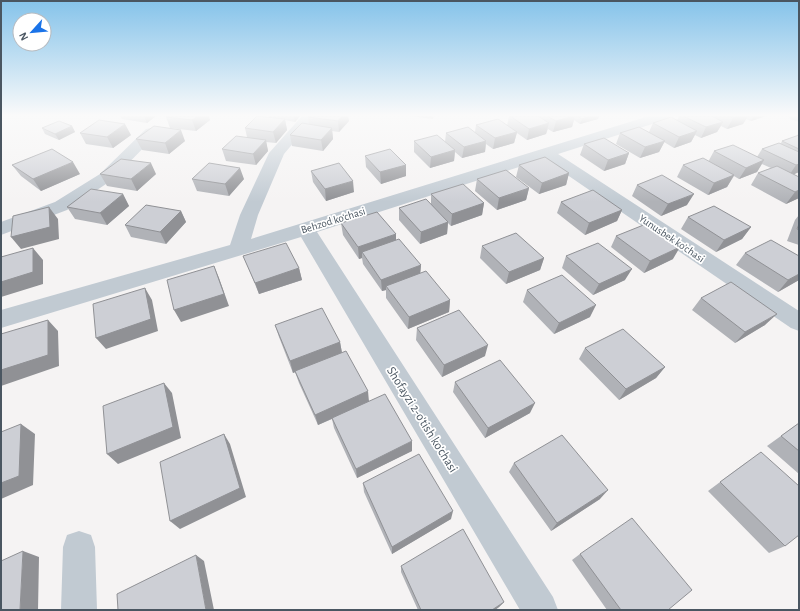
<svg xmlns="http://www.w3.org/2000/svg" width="800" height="611" font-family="'Alegreya Sans',sans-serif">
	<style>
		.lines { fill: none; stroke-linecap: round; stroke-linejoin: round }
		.minor { fill: #c1cad2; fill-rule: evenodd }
		.wall { fill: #b0b2b7 }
		.shaded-wall { fill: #909195 }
		.building { fill: #cdcfd5; stroke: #909195 }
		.labels { text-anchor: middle; stroke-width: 3.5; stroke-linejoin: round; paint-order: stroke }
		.street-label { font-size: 11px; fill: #4a5661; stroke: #fff }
		.near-street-label { font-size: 13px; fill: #4a5661; stroke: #fff }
	</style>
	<rect width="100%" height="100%" fill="#f5f3f3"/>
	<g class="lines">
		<!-- minor -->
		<path class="minor" d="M302 116H316L284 154 258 215 251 239 649 116H670L668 119 558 154 799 311V331L791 328 544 159 317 232 553 597 558 610H520L301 237 1 328V310L230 245 240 215 269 153Z
			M788 116H799V122L790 119Z
			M151 128 156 129 158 132 156 135 112 180 67 210 1 235V222L55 202 100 174 146 129Z
			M79 531 91 535 95 547 97 610H61L63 547 67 535Z"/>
	</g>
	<!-- wall -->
	<path class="wall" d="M120 116H156L147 123 122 119Z
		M268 116H300L295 122 285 120 287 130 276 143 266 142 268 151 256 165 226 161 222 149 247 137 245 128 269 117Z
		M309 116H352H348L349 121 339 132 332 131 333 139 323 151 292 146 290 135 309 124 308 117Z
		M410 116H434L433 119Z
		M509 116H599L598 119 580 124 574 120 572 127 553 132 548 129 546 134 527 140 517 133 514 143 493 149 486 144 485 152 462 158 455 152 454 161 430 168 414 152V141L445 142 446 133 475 132 476 125 507 126Z
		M679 116H766L751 121 746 119 743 124 727 129 721 126 717 132 701 138 695 135 691 142 674 148 664 142 659 152 640 158 616 144 620 133 649 132 653 123 677 120Z
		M166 117 210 120 196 131 170 128Z
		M72 126 75 132 59 140 45 134 42 128Z
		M799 132V172L794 174 799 177V198L786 204 751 185 758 173 771 168 762 164 757 172 739 179 734 176 727 187 708 195 677 177 683 165 708 162 714 151 757 157 762 149 781 143 782 141 797 136Z
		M80 133 131 135 113 148 86 144Z
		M136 139 185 141 169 154 142 150Z
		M584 144 629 153 625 164 604 171 580 155Z
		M365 156 406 165V176L381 184 366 167Z
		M12 165 80 174 41 191 21 176Z
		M519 165 569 173 566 185 539 194 516 177Z
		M311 171 354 192 326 201 313 182Z
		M100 174H156L137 191 107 186Z
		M192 179H244L229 196 197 191Z
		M477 179 529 188 526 200 497 210 475 191Z
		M637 185 687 205 661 216 632 196Z
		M123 194 129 206 107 225 75 219 67 207Z
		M431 194 484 203 482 215 451 226 448 223 447 234 420 244 399 220V208L431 204Z
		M561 202 622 210 617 221 585 235 557 213Z
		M181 211 186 222 166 244 131 237 125 225Z
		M799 215V245L787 241 795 220Z
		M688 217 751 227 742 239 716 252 681 229Z
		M341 223 396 234V241L421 265 420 273 450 300 449 312 408 329 386 298V290L382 291 363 264 362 258 359 259 343 235Z
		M616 236 673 259 644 273 611 247Z
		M482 246 544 258 540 270 506 284 480 258Z
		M745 253 799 280 778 292 736 265Z
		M243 256 299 268 302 280 259 294 248 267Z
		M566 256 625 280 593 295 562 268Z
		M527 290 590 317 554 334 523 302Z
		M701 298 765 325 735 343 692 310Z
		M275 325 340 342 342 353 369 401 412 451 357 478 334 428 332 419 318 425 299 383 295 372 293 373 279 337Z
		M417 328 485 356 442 377 416 340Z
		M585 348 665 367 656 378 619 400 579 359Z
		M455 382 530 413 485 438 453 392Z
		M799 423V474L767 446Z
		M747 462 785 546 769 553 708 491Z
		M514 463 600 499 551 531 509 472Z
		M363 483 451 519 392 554 364 492Z
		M580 554 668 610H607L572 560Z
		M401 566 504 602 499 607 495 610H418L401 572Z"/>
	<!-- shaded-wall -->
	<path class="shaded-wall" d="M144 116H156L147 123Z
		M198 116H209L210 120 196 131 192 120Z
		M294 116H300L295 122Z
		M342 116H348L349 121 339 132 338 121Z
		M575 116 572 127 553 132 556 121Z
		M591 116H599L598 119 580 124 582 119Z
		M740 116H748L743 124 727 129 733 118Z
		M754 116H766L751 121Z
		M285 119 287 130 276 143 273 132Z
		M723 122 717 132 701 138 706 127Z
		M549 123 546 134 527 140 529 129Z
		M125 124 131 135 113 148 107 137Z
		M72 126 75 132 59 140 55 134Z
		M332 128 333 139 323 151 321 140Z
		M181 130 185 141 169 154 165 143Z
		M697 131 691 142 674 148 679 137Z
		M517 132 514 143 493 149 495 138Z
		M266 140 268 151 256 165 253 154Z
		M486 141 485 152 462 158 464 147Z
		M665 141 659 152 640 158 645 147Z
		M455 150 454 161 430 168 431 157Z
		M629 153 625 164 604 171 608 160Z
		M764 160 757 172 739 179 746 168Z
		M73 162 80 174 41 191 33 179Z
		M151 163 156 174 137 191 131 179Z
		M799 164V172L788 177 796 165Z
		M406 165V176L381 184 380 172Z
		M240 168 244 179 229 196 225 184Z
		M569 173 566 185 539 194 542 183Z
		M734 175 727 187 708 195 714 183Z
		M353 181 354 192 326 201 325 189Z
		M529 188 526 200 497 210 499 198Z
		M799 190V198L786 204 795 192Z
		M123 194 129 206 107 225 100 213Z
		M694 194 687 205 661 216 668 204Z
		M484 203 482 215 451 226 452 214Z
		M49 207 58 219 59 239 21 249 11 237Z
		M622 210 617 221 585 235 589 223Z
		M181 211 186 222 166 244 160 232Z
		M448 222 447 234 420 244 421 232Z
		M751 227 742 239 716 252 724 240Z
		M396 234V246L362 252V258L359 259 358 247Z
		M680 247 673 259 644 273 650 261Z
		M33 248 43 260V284L1 297V282Z
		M544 258 540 270 506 284 509 272Z
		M421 265 420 277 386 286V290L382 291 381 280Z
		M214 266 219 278 229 306 181 322 174 310Z
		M299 268 302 280 259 294 255 283Z
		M632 269 625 280 593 295 599 284Z
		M799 274V280L778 292 788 280Z
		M145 288 152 300 158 331 106 349 96 338Z
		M450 300 449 312 408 329 409 317Z
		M596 305 590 317 554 334 559 323Z
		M777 314 765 325 735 343 745 332Z
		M48 320 58 331 59 366 1 386V370Z
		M340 342 342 353 293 373 290 361Z
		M488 345 485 356 442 377 444 365Z
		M665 367 656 378 619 400 626 389Z
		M164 383 172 393 181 438 118 464 107 454Z
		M368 391 369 402 318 425 315 415Z
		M535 403 530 413 485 438 488 428Z
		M21 424 35 434 33 485 1 499V483Z
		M224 434 230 444 246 497 180 529 170 521Z
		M412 441V451L357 478 356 469Z
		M608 490 600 499 551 531 557 523Z
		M453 511 451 519 392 554V547Z
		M23 551 39 557 38 610H20Z
		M196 555 204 561 214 610H206Z
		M504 602 499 607 495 610H492Z"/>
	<!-- building -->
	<path class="building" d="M167 116H198L192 120 166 117Z
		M257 116 285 119 273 132 245 128Z
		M309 116H342L338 121 308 117Z
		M510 116H538L549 123 529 129Z
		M547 116H574L556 121Z
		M577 116H591L582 119Z
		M683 116H712L723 122 706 127Z
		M728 116H740L733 118Z
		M671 117 697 131 679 137 653 123Z
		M498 119 517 132 495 138 476 125Z
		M99 120 125 124 107 137 80 133Z
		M59 121 72 126 55 134 42 128Z
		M302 123 332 128 321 140 290 135Z
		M154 126 181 130 165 143 136 139Z
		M468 127 486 141 464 147 446 133Z
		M639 127 665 141 645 147 620 133Z
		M437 135 455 150 431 157 414 141Z
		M799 135V149L782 141Z
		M236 136 266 140 253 154 222 149Z
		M604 138 629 153 608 160 584 144Z
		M779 143 799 152V164L796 165 762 149Z
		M733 145 764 160 746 168 714 151Z
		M52 149 73 162 33 179 12 165Z
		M390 149 406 165 380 172 365 156Z
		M545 157 569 173 542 183 519 165Z
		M703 158 734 175 714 183 683 165Z
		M121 159 151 163 131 179 100 174Z
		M209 163 240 168 225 184 192 179Z
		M339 163 353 181 325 189 311 171Z
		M777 166 799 177V190L795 192 758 173Z
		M506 170 529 188 499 198 477 179Z
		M662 175 694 194 668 204 637 185Z
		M463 184 484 203 452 214 431 194Z
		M91 189 123 194 100 213 67 207Z
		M593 190 622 210 589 223 561 202Z
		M426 199 448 222 421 232 399 208Z
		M146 205 181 211 160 232 125 225Z
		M714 206 751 227 724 240 688 217Z
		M49 207 50 227 11 237 13 216Z
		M377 212 396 234 358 247 341 223Z
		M646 224 680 247 650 261 616 236Z
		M799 224V230L797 229Z
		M516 233 544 258 509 272 482 246Z
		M399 239 421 265 381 280 362 252Z
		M771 240 799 256V274L788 280 745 253Z
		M286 243 299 268 255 283 243 256Z
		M598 243 632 269 599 284 566 256Z
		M33 248V272L1 282V257Z
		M214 266 224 294 174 310 167 280Z
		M426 271 450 300 409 317 386 286Z
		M562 275 596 305 559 323 527 290Z
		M731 282 777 314 745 332 701 298Z
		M145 288 151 319 96 338 93 304Z
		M322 308 340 342 290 361 275 325Z
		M459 310 488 345 444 365 417 328Z
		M48 320V355L1 370V334Z
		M623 329 665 367 626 389 585 348Z
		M346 351 368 391 315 415 295 371Z
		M500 360 535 403 488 428 455 382Z
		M164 383 173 427 107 454 103 406Z
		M385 394 412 441 356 469 332 418Z
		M799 423V451L781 436Z
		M21 424 19 476 1 483V432Z
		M224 434 240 488 170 521 160 462Z
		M562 435 608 490 557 523 514 463Z
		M761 452 799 486V535L785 546 720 482Z
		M419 454 453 511 392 547 363 483Z
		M632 518 692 590 668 610H621L580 554Z
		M463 529 504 602 492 610H421L401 566Z
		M23 551 20 610H1V561Z
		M196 555 206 610H118L117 594Z"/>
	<!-- sky -->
	<linearGradient id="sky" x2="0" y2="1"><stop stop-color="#85c3ea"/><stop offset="0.57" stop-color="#fafafa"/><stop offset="1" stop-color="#fafafa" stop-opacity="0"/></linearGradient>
	<rect width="800" height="202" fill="url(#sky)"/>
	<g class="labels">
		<!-- street labels -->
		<g class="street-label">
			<text transform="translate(333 220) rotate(-17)" y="4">Behzod ko‘chasi</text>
			<text transform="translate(672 238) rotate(34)" y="4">Yunusbek ko'chasi</text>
		</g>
		<!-- near-street labels -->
		<g class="near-street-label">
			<text transform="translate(423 419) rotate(58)" y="5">Shofayzi 2-o'tish ko'chasi</text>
		</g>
	</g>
	<!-- border -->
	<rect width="800" height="611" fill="none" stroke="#4a5661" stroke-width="4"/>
	<!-- north arrow -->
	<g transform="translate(32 32) rotate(243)"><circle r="19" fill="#ffffff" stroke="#b7bbc0"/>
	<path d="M0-3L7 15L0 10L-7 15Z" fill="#1a73e8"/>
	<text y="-6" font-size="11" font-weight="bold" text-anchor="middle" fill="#4a5661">N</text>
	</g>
</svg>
